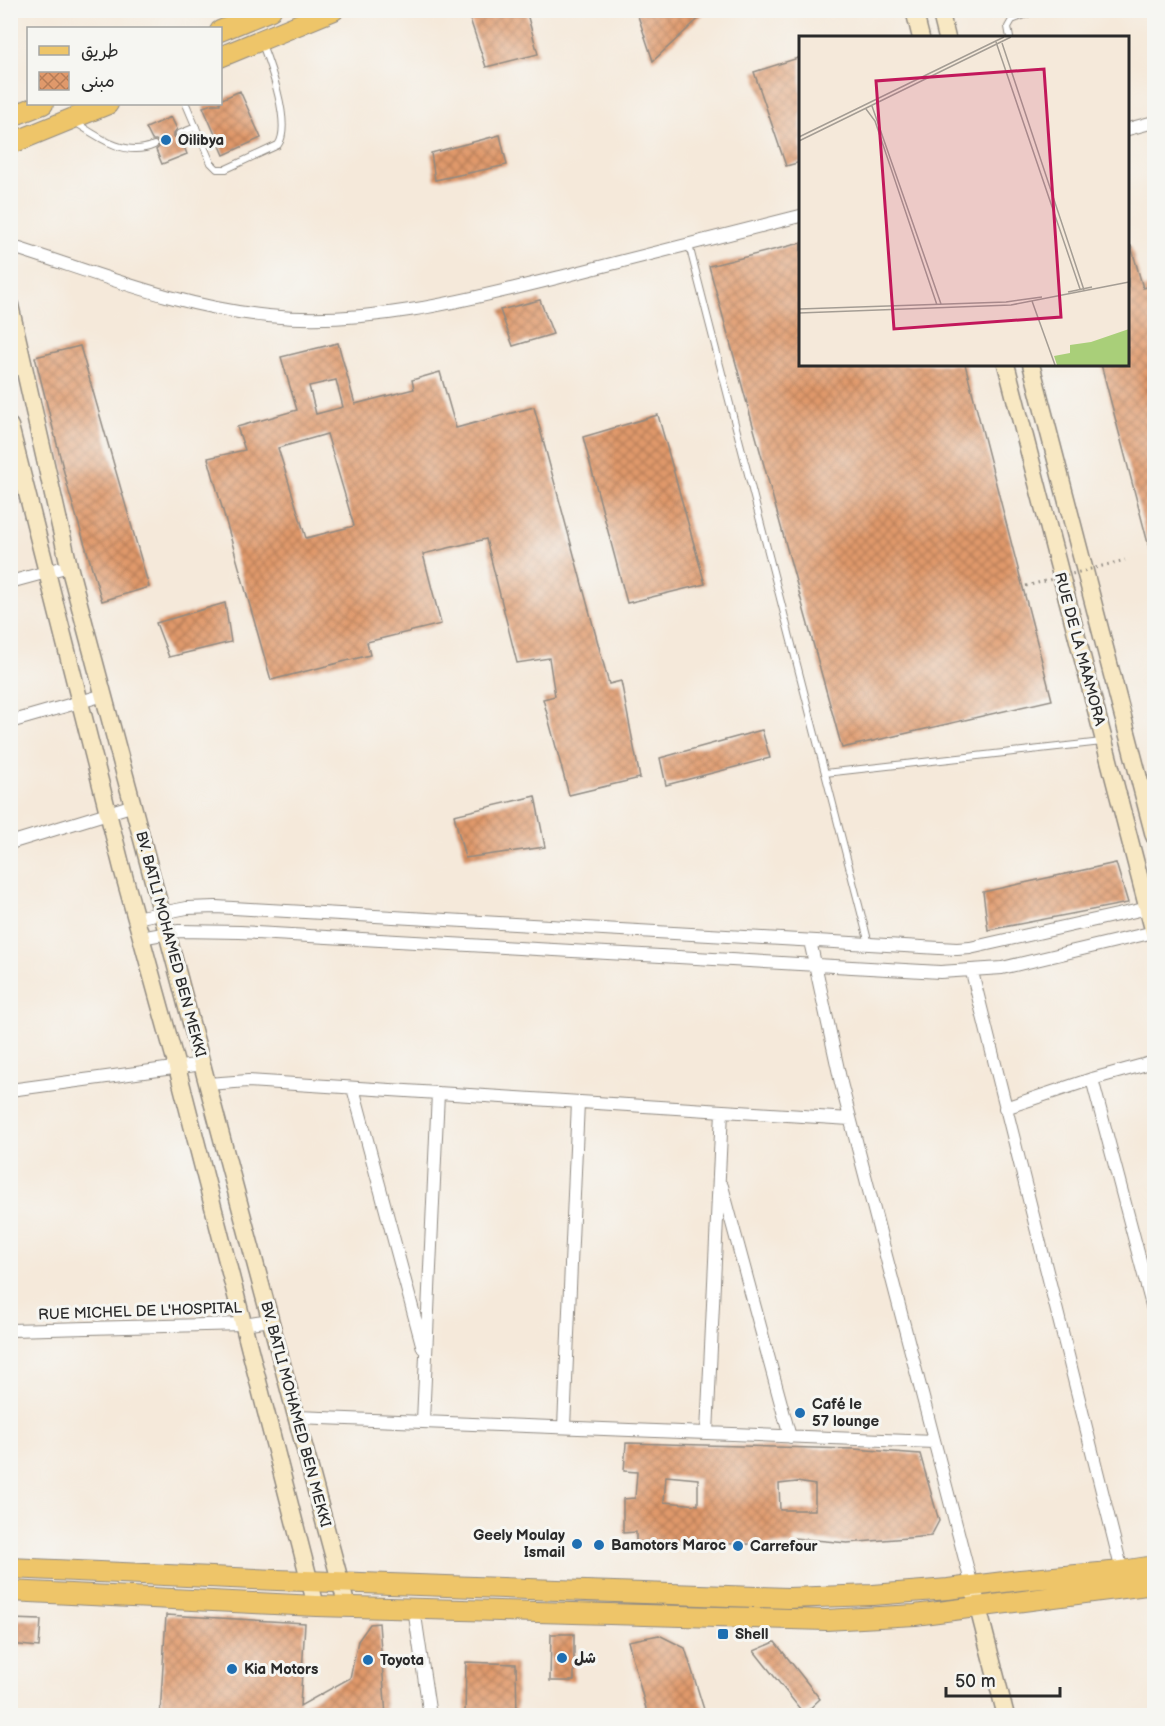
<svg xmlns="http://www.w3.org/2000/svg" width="1165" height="1726" font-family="'Balsamiq Sans','Playpen Sans Arabic',sans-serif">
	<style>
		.building { fill: url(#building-cross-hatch); fill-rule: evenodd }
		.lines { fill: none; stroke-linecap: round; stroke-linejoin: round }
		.lane-casing { stroke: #908a82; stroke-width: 8 }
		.street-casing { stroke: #908a82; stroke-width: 14 }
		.secondary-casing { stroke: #908a82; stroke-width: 19 }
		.primary-casing { stroke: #908a82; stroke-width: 22 }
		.lane { stroke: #fff; stroke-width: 6 }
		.street { stroke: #fff; stroke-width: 12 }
		.secondary { stroke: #f8e8c3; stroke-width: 16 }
		.primary { stroke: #eec569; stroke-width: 20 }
		.path-bridge { stroke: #908a82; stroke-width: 3; stroke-dasharray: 1.5 4.5; stroke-linecap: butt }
		.poi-dot { fill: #1f6fb2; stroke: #f6f6f2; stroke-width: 2 }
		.labels { text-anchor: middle; stroke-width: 6; stroke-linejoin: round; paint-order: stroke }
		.poi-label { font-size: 15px; font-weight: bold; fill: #2b2b2b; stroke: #f6f6f2; text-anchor: start }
		.street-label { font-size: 15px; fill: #2b2b2b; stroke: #f6f6f2 }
		.inset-road { fill: none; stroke: #a49d94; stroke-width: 1.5 }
		.view { fill: #c2185b; fill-opacity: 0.15; stroke: #c2185b; stroke-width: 3 }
		.inset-edge { fill: none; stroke: #2b2b2b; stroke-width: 3 }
	</style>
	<defs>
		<pattern id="building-cross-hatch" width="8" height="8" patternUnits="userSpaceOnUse" patternTransform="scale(1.5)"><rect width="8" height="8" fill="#e0996b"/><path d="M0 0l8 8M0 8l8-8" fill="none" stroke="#b67d58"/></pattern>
	</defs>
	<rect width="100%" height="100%" fill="#f6f6f2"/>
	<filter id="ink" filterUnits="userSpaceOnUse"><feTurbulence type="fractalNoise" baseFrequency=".0167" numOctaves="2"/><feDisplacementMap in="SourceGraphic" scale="12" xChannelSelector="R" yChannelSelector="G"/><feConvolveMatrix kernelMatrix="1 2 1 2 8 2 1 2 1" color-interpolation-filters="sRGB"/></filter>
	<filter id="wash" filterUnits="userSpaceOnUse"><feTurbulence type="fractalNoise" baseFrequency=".008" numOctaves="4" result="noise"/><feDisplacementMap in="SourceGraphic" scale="24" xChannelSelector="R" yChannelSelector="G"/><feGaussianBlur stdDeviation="1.35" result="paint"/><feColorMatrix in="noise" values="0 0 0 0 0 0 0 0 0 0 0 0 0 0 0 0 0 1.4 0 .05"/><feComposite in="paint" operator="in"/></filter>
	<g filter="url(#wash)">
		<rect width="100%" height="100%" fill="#f5e9da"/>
		<g id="blocks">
			<!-- building -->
			<path class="building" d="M467 10H526L538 54 486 67Z
				M636 10H708L653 61Z
				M801 57V162L786 166 754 72Z
				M240 91 261 138 224 155 203 107 212 104H220V100Z
				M171 117 177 129 174 133V137L181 139 187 154 162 164 156 150 159 147V143L156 140H152L146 128Z
				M500 135 507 165 435 180 431 153Z
				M801 243V364H965L1052 700 842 748 709 266Z
				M1131 246 1143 288 1155 285V551H1150L1101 364H1128V247Z
				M540 300 553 334 513 346 500 310Z
				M338 343 355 404 414 389 412 380 440 372 456 428 534 407 609 684 621 681 640 778 569 795 543 699 555 696 549 658 517 663 486 539 423 554 441 624 367 642 370 655 271 680 208 458 245 450 237 427 297 410 281 357ZM336 380 343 407 316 414 309 386ZM327 434 354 526 306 538 278 448Z
				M80 346 149 587 102 601 69 492 35 357Z
				M658 415 705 584 627 603 583 437Z
				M225 603 231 642 169 657 156 623Z
				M762 730 770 758 666 785 660 758Z
				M535 796 545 847 465 858 454 815Z
				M1116 863 1128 903 988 930 983 892Z
				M626 1443 854 1449 920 1454 939 1521 931 1536 847 1543 794 1538V1545L636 1542V1532L623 1533V1499L635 1498 637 1472 624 1471ZM666 1476 698 1479V1505L664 1502ZM797 1482 815 1485V1510H780L779 1484Z
				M166 1615 305 1623 300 1706 350 1678 358 1641 370 1624 379 1623 386 1716H160Z
				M10 1619 41 1620 39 1647 10 1644Z
				M551 1634H574V1681H550Z
				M659 1635 685 1648 706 1716H648L628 1641Z
				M775 1642 820 1699 804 1714 754 1651Z
				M466 1662 516 1664 517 1716H465Z"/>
		</g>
	</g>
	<g filter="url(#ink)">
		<use href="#blocks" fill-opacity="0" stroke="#908a82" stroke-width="1.5"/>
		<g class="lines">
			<!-- lane casing -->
			<g class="lane-casing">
				<path id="lane" d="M1010 38 1008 27 1012 20 1037 10
					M186 104 211 163 217 169H226L278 145C292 126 270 65 262 44
					M75 122C98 137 125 158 154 145
					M179 134 196 127
					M689 245 869 944
					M825 773 1102 742"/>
			</g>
			<!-- street casing -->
			<g class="street-casing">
				<path id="street" d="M1128 129 1154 122
					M10 246C96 273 179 307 268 316 368 327 476 298 572 274 648 255 724 236 800 216
					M10 371 24 366
					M10 582 69 566
					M10 722 104 695
					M10 843 134 805
					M135 918 187 908 216 907 957 949 970 948 1153 907
					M141 938 179 931 240 932 940 972 1002 968 1154 932
					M810 941 841 1083 972 1586
					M972 972 1122 1571
					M1092 1079 1154 1313
					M208 1084 248 1081 850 1119
					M353 1088 423 1348
					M10 1090 203 1064
					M1005 1108 1092 1079 1154 1062
					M722 1186 790 1437
					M10 1330 243 1324 271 1320
					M297 1417 934 1442
					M423 1421 438 1093
					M564 1427 578 1102
					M707 1433 722 1111
					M414 1609 430 1716"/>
			</g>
			<!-- secondary casing -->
			<g class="secondary-casing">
				<path id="secondary" d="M914 10 921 38
					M940 10 947 38
					M10 305 69 566 347 1607
					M1006 364 1154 933
					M1031 364 1154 836
					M10 426 123 872 177 1067 316 1606
					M975 1596 1006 1716"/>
			</g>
			<!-- primary casing -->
			<g class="primary-casing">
				<path id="primary" d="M220 31 271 10
					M220 57 334 10
					M10 117 43 104
					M10 144 108 104
					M10 1568 277 1580 788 1598 873 1595 948 1589 1020 1580 1122 1571 1154 1566
					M10 1591 316 1606 826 1620 915 1615 1154 1584"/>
			</g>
			<!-- lane -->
			<use href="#lane" class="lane"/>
			<!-- street -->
			<use href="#street" class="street"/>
			<!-- secondary -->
			<use href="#secondary" class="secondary"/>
			<!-- primary -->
			<use href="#primary" class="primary"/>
			<!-- path-bridge -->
			<path class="path-bridge" d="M1026 586 1125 560"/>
		</g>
	</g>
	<!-- markers -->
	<g class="poi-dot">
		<circle cx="166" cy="140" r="6"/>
		<circle cx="800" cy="1413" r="6"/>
		<circle cx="577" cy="1544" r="6"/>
		<circle cx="599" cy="1545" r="6"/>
		<circle cx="738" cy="1546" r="6"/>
		<rect x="717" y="1628" width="12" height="12" rx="3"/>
		<circle cx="562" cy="1658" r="6"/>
		<circle cx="368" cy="1660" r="6"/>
		<circle cx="232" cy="1669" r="6"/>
	</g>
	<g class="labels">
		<!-- poi labels -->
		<g class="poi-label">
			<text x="178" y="145">Oilibya</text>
			<text x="812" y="1409">Café le<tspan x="812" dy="17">57 lounge</tspan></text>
			<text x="565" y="1540" text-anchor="end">Geely Moulay<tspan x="565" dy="17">Ismail</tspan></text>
			<text x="611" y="1550">Bamotors Maroc</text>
			<text x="750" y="1551">Carrefour</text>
			<text x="735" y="1639">Shell</text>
			<text x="574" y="1663">شل</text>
			<text x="380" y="1665">Toyota</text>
			<text x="244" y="1674">Kia Motors</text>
		</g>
		<!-- street labels -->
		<g class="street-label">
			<text transform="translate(1080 649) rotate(75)" y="5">RUE DE LA MAAMORA</text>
			<text transform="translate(171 944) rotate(75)" y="5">BV. BATLI MOHAMED BEN MEKKI</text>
			<text transform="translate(140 1311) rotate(-2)" y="5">RUE MICHEL DE L'HOSPITAL</text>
			<text transform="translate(296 1414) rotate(75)" y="5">BV. BATLI MOHAMED BEN MEKKI</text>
		</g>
	</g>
	<!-- overview -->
	<g transform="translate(799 36)">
		<rect width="330" height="330" fill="#f5e9da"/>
		<path d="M330 293V329H258L255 320 271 317V309L292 306Z" fill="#a9cf79"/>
		<path class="inset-road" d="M197 6 281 253M203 7 285 254M73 70 142 268M67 73 76 85 138 269M0 101 205 1M0 105 212 1M269 256 293 251M233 265 256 329M0 273 207 266 243 261M0 277 212 269 330 246"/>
		<path class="view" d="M245 33 262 281 95 293 77 45Z"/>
		<rect width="330" height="330" class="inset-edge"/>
	</g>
	<!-- margin -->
	<rect width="1165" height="1726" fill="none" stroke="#f6f6f2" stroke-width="36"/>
	<!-- legend -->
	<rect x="27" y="27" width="195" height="78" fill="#f6f6f2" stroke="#a5a5a2" stroke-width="1.5"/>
	<rect x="39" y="46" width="30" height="9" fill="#eec569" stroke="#a5a5a2" stroke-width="1.5"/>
	<text x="81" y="57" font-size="18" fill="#2b2b2b">طريق</text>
	<rect x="39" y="72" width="30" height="18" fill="url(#building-cross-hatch)" stroke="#a5a5a2" stroke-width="1.5"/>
	<text x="81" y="87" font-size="18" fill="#2b2b2b">مبنى</text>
	<!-- scale -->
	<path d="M946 1687v9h114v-9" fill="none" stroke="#2b2b2b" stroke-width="3"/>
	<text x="955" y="1687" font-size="18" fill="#2b2b2b" stroke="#f6f6f2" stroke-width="4.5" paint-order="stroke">50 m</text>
</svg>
